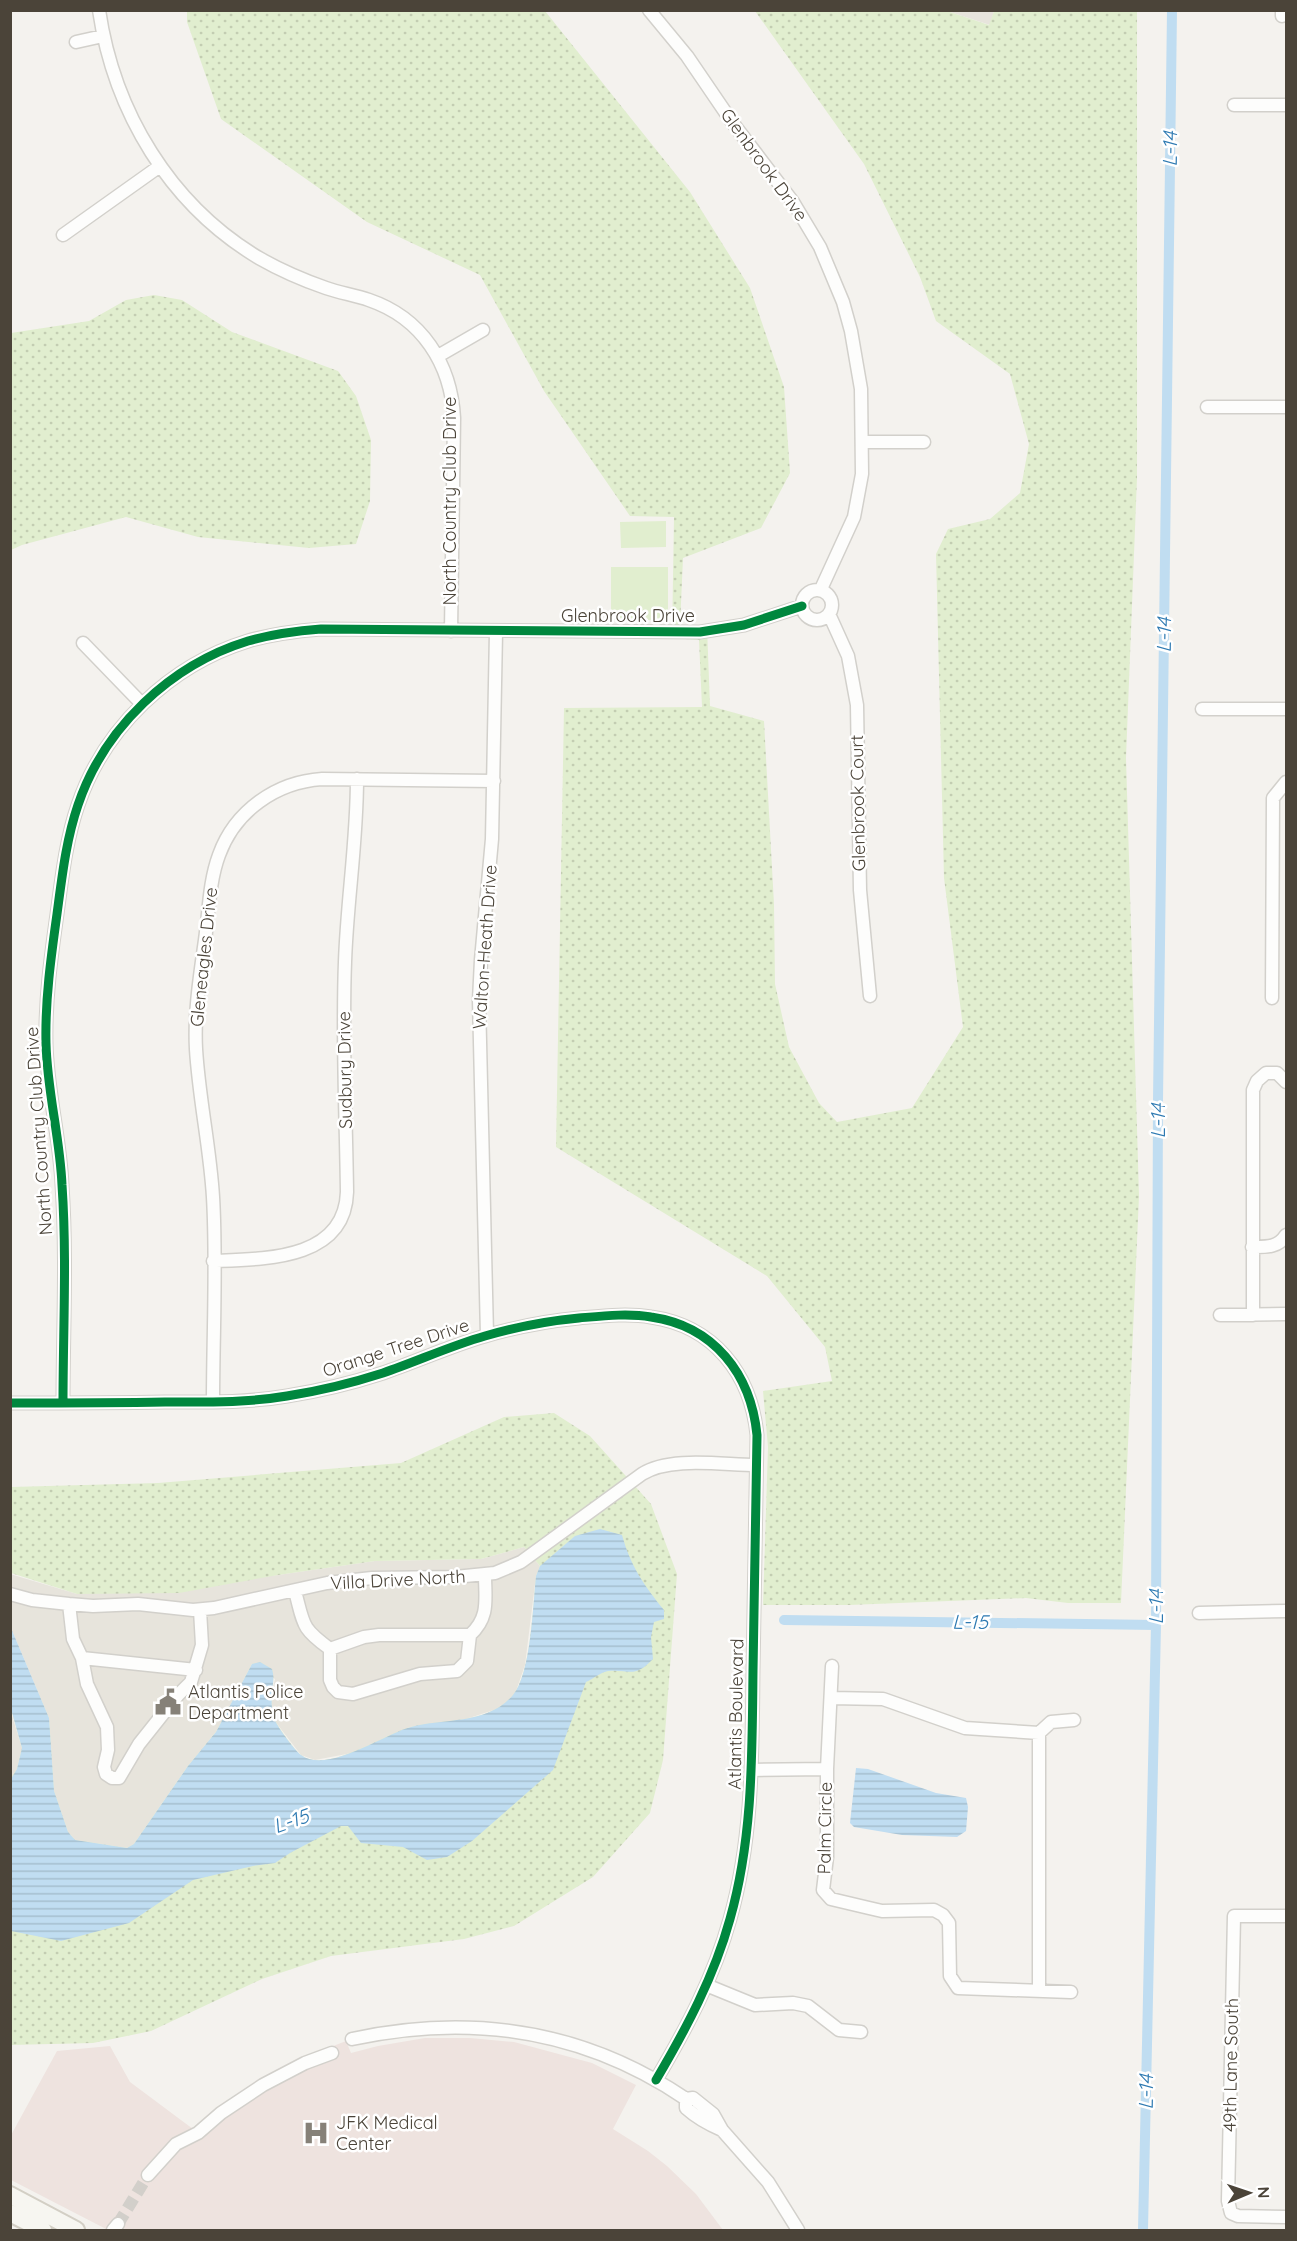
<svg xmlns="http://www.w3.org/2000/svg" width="1297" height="2241" font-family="Quicksand,sans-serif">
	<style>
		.residential { fill: #e7e4dc }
		.medical { fill: #eee3df }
		.grass { fill: url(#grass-dots) }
		.garden { fill: #e1eecf }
		.water { fill: url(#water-rules) }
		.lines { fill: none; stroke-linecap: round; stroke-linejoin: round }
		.canal { stroke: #c0ddf1; stroke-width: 10 }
		.street-tunnel { stroke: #d2cfca; stroke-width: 12; stroke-dasharray: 12 6; stroke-linecap: butt }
		.street-casing { stroke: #d2d0cb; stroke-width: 15 }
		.secondary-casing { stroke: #d3cfc5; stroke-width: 20 }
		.street { stroke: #fdfdfc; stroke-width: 12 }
		.secondary { stroke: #f7f6f1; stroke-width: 16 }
		.cycleway-casing { stroke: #fff; stroke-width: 13 }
		.cycleway { stroke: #00873e; stroke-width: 9 }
		.labels { text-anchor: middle; stroke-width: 5; stroke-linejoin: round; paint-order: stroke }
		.street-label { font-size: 18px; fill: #4b4439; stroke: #fff }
		.poi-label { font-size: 18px; fill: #4b4439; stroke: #fff; text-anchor: start }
		.water-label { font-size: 20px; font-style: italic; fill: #2e7ab2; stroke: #fff }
	</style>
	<defs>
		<pattern id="grass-dots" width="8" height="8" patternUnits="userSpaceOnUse" patternTransform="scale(1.5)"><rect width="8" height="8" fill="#e1eecf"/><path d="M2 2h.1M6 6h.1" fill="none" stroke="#c3cdb2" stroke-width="1.8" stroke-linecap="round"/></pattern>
		<pattern id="water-rules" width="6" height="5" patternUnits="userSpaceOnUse" patternTransform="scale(1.5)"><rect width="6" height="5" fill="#c0ddf1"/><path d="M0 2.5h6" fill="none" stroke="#a6bfcf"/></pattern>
	</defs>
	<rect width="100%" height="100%" fill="#f4f2ee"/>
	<!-- residential -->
	<path class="residential" d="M947 11H994L990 25Z
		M524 1547 540 1566 536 1576 525 1665 515 1694 500 1708 466 1719 410 1727 352 1753 315 1760 301 1755 274 1720 271 1697 275 1679 252 1664 216 1732 188 1766 134 1844 127 1848 75 1840 68 1832 54 1791 49 1718 11 1628 10 1574 77 1594 278 1575 375 1561 481 1559Z
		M10 1709 22 1748 17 1769 11 1779Z"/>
	<!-- medical -->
	<path class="medical" d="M425 2038H470L514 2042 592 2063 636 2085 613 2129 648 2151 667 2166 696 2194 723 2230H108L11 2180 10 2137 57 2051 110 2046 130 2082 193 2129 303 2058 346 2041 351 2053 378 2046Z"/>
	<!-- grass -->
	<path class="grass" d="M187 10 545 11 690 192 750 288 784 387 790 473 761 528 683 558 680 626 707 627 710 706 764 721 774 904 775 984 789 1047 819 1103 837 1122 912 1108 963 1027 944 878 936 554 948 529 990 519 1020 493 1029 444 1010 374 936 321 920 277 864 164 755 11H947L989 25 994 11H1137V478L1126 758 1139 1196 1121 1603H1068L1026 1598 849 1605H763L768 1447 763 1391 832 1381 825 1347 767 1276 556 1147 564 708 702 707 699 640 672 638 674 517 630 516 544 391 480 275 367 222 221 119 187 22Z
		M154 295 182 300 232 332 338 371 356 396 371 440 370 501 356 544 309 548 198 537 126 517 22 545 11 550V333L89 321 126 300Z
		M554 1413 590 1436 651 1504 677 1574 663 1760 650 1813 593 1877 514 1926 464 1939 331 1956 262 1979 151 2031 93 2043 11 2045 10 1779 17 1769 22 1748 11 1709 10 1628 49 1718 54 1791 68 1832 75 1840 127 1848 134 1844 188 1766 216 1732 252 1664 260 1662 272 1669C275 1679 272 1685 272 1696 271 1702 272 1712 274 1718 276 1724 295 1751 301 1755 327 1775 385 1733 411 1727 445 1718 488 1725 513 1695 531 1674 533 1604 536 1576L540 1566 524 1547 481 1559 375 1561 278 1575 179 1593 77 1594 11 1573V1487L158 1483 401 1463 504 1417Z"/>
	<!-- garden -->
	<path class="garden" d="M666 521V547L621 548 620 522Z
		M611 567H668V620H611Z"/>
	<!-- water -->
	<path class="water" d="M600 1529 622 1535C631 1567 644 1585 664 1610V1619L654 1622 651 1637 653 1659C634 1679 630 1669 608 1671 601 1672 593 1679 586 1682L553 1770 472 1841 447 1857 427 1860 403 1847 361 1843 348 1826H341L290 1853 275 1863 253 1866 193 1880 129 1923 61 1941 11 1931V1779L17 1769 22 1748 11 1709V1628L49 1718 54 1791 68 1832 75 1840 127 1848 134 1844 188 1766 216 1732 252 1664 260 1662 272 1669C275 1679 272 1685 272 1696 271 1702 272 1712 274 1718 276 1725 295 1751 301 1755 327 1775 386 1733 411 1727 445 1718 488 1725 513 1695 531 1674 533 1604 536 1576L540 1566 575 1536Z
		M856 1768 868 1769 936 1793 966 1798 968 1807 966 1831 957 1837 902 1835 854 1827 850 1823Z"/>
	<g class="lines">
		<!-- canal -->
		<path class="canal" d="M784 1620 1156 1625
			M1143 2230 1156 1625 1158 1100 1172 10"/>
		<!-- street-tunnel -->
		<path class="street-tunnel" d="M118 2224 148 2175"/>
		<!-- street casing -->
		<g class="street-casing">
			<path id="street" d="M99 10C114 112 170 205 259 258 280 270 303 280 326 288 340 293 355 295 369 300 422 318 451 364 454 418L451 631
				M649 10 687 56 732 122 793 202 820 247 843 302 851 331 861 389 862 474 854 517 821 589
				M1282 16V10
				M76 42 103 36
				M1234 105H1286
				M63 235 160 166
				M438 356 483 330
				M1207 407H1286
				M862 442H924
				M802 605a15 15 0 1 1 30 0a15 15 0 1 1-30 0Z
				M829 614 848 656 857 705 860 890 870 996
				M83 643 142 704
				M1202 709H1286
				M1272 998 1273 798 1286 782
				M1252 1247C1266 1247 1278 1248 1286 1235
				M213 1261C265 1259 345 1260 347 1192 346 1115 342 1039 345 962 347 901 357 842 357 779
				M1220 1315 1286 1314
				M1253 1315V1090L1257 1081 1266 1073H1277L1286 1082
				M487 1335 479 1000 481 960 492 839 496 632
				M213 1402C213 1334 217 1265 213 1197 210 1147 199 1099 196 1049 194 1012 200 976 205 940 209 912 209 882 219 855 235 811 276 782 322 779L494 781
				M10 1403C62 1403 113 1403 165 1402 205 1402 246 1403 287 1396 319 1391 352 1383 383 1373 418 1361 450 1346 485 1336 516 1327 547 1321 579 1318 602 1316 628 1313 651 1317 714 1326 751 1374 757 1435 756 1514 755 1593 753 1671 752 1755 753 1838 730 1919 714 1977 686 2029 656 2080
				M63 1403C63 1331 67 1258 62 1185 60 1137 47 1091 46 1043 45 1000 51 957 57 914 62 877 66 840 78 805 104 728 170 665 248 641 272 634 296 631 321 629L700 632 744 625 802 606
				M295 1591C304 1625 301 1628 330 1649V1680L333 1687 338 1692 353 1694 420 1674 457 1671 467 1661 470 1635C490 1617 485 1599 485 1575
				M10 1594 32 1600 69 1604 93 1606 138 1604 193 1610 214 1608 327 1583 372 1578 455 1577 495 1573 521 1562 642 1474C670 1456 723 1465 756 1465
				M69 1604 73 1639 82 1658 87 1684 107 1727 108 1750 104 1767 106 1774 112 1778H119L139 1744 178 1695 191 1682 202 1645 200 1610
				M1199 1613 1286 1611
				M330 1649 364 1637 379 1635H470
				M82 1658 196 1670
				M832 1666 827 1769V1857L823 1890 831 1899 869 1908 882 1911 934 1910 943 1915 949 1923 950 1976 958 1988 1071 1992
				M831 1698 883 1699 965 1728 1039 1733
				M752 1770 827 1769
				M1286 1916H1234L1228 2201 1231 2213 1238 2216 1286 2217
				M706 1985 755 2005 793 2003 808 2006 839 2030 861 2032
				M1039 1991V1733L1051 1722 1074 1720
				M352 2039C472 2013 584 2030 686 2099L693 2098 713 2114 722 2130 768 2182 798 2230
				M686 2099V2108C697 2118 708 2124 722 2130
				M148 2175 176 2144 198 2133 221 2113 263 2085 305 2063 332 2053
				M113 2230 118 2224"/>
		</g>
		<!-- secondary casing -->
		<g class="secondary-casing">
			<path id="secondary" d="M10 2195 76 2230
				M10 2213 43 2230"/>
		</g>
		<!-- street -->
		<use href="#street" class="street"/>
		<!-- secondary -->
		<use href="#secondary" class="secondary"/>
		<!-- cycleway casing -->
		<g class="cycleway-casing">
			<path id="cycleway" d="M10 1403C62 1403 113 1403 165 1402 205 1402 246 1403 287 1396 319 1391 352 1383 383 1373 418 1361 450 1346 485 1336 516 1327 547 1321 579 1318 602 1316 628 1313 651 1317 714 1326 751 1374 757 1435 756 1514 755 1593 753 1671 752 1755 753 1838 730 1919 714 1977 686 2029 656 2080
				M63 1403C63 1331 67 1258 62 1185 60 1137 47 1091 46 1043 45 1000 51 957 57 914 62 877 66 840 78 805 104 728 170 665 248 641 272 634 296 631 321 629L700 632 744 625 802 606"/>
		</g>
		<!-- cycleway -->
		<use href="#cycleway" class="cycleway"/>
	</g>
	<!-- icons -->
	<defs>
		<g id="civic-bare" transform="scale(2.07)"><path d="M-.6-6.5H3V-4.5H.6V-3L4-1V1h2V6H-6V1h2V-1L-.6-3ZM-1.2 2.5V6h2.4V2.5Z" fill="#868178" stroke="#fff" stroke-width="2.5" paint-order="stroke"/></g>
		<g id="hospital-bare" transform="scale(2.07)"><path d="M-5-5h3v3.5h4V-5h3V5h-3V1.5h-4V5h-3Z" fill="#868178" stroke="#fff" stroke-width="2.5" paint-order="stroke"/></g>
	</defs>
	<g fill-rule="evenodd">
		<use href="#civic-bare" x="168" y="1702"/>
		<use href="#hospital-bare" x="316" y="2133"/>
	</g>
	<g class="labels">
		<!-- street labels -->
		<g class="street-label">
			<text transform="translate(764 165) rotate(54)" y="6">Glenbrook Drive</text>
			<text transform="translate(450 501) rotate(-90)" y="6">North Country Club Drive</text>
			<text x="628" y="622">Glenbrook Drive</text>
			<text transform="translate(858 803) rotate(-91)" y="6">Glenbrook Court</text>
			<text transform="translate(485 947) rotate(-86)" y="6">Walton-Heath Drive</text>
			<text transform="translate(204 957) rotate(-84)" y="6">Gleneagles Drive</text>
			<text transform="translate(345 1070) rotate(-91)" y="6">Sudbury Drive</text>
			<text transform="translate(39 1131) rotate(-94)" y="6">North Country Club Drive</text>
			<text transform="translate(396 1348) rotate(-18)" y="6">Orange Tree Drive</text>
			<text transform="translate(398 1580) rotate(-3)" y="6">Villa Drive North</text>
			<text transform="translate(736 1714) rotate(-89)" y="6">Atlantis Boulevard</text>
			<text transform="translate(825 1828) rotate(-89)" y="6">Palm Circle</text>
			<text transform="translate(1231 2065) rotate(-89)" y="6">49th Lane South</text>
		</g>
		<!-- poi labels -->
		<g class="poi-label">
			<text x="188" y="1698">Atlantis Police<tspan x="188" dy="21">Department</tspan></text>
			<text x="336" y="2129">JFK Medical<tspan x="336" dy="21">Center</tspan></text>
		</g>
		<!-- water labels -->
		<g class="water-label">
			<text transform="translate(1170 149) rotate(-89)" y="7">L-14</text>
			<text transform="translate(1164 635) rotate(-89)" y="7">L-14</text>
			<text transform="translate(1158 1121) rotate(-90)" y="7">L-14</text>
			<text transform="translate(1156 1607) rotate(-90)" y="7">L-14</text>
			<text transform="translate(970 1622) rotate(1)" y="7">L-15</text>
			<text transform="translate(291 1821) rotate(-19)" y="7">L-15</text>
			<text transform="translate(1146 2092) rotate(-89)" y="7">L-14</text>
		</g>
	</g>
	<!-- border -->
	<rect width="1297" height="2241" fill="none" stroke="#4b4439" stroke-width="24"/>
	<!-- north arrow -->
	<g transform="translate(1249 2193) rotate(88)" stroke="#ffffff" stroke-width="4.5" paint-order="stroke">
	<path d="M0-4.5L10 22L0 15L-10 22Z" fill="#4b4439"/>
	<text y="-9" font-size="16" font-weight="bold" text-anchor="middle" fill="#4b4439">N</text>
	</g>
</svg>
